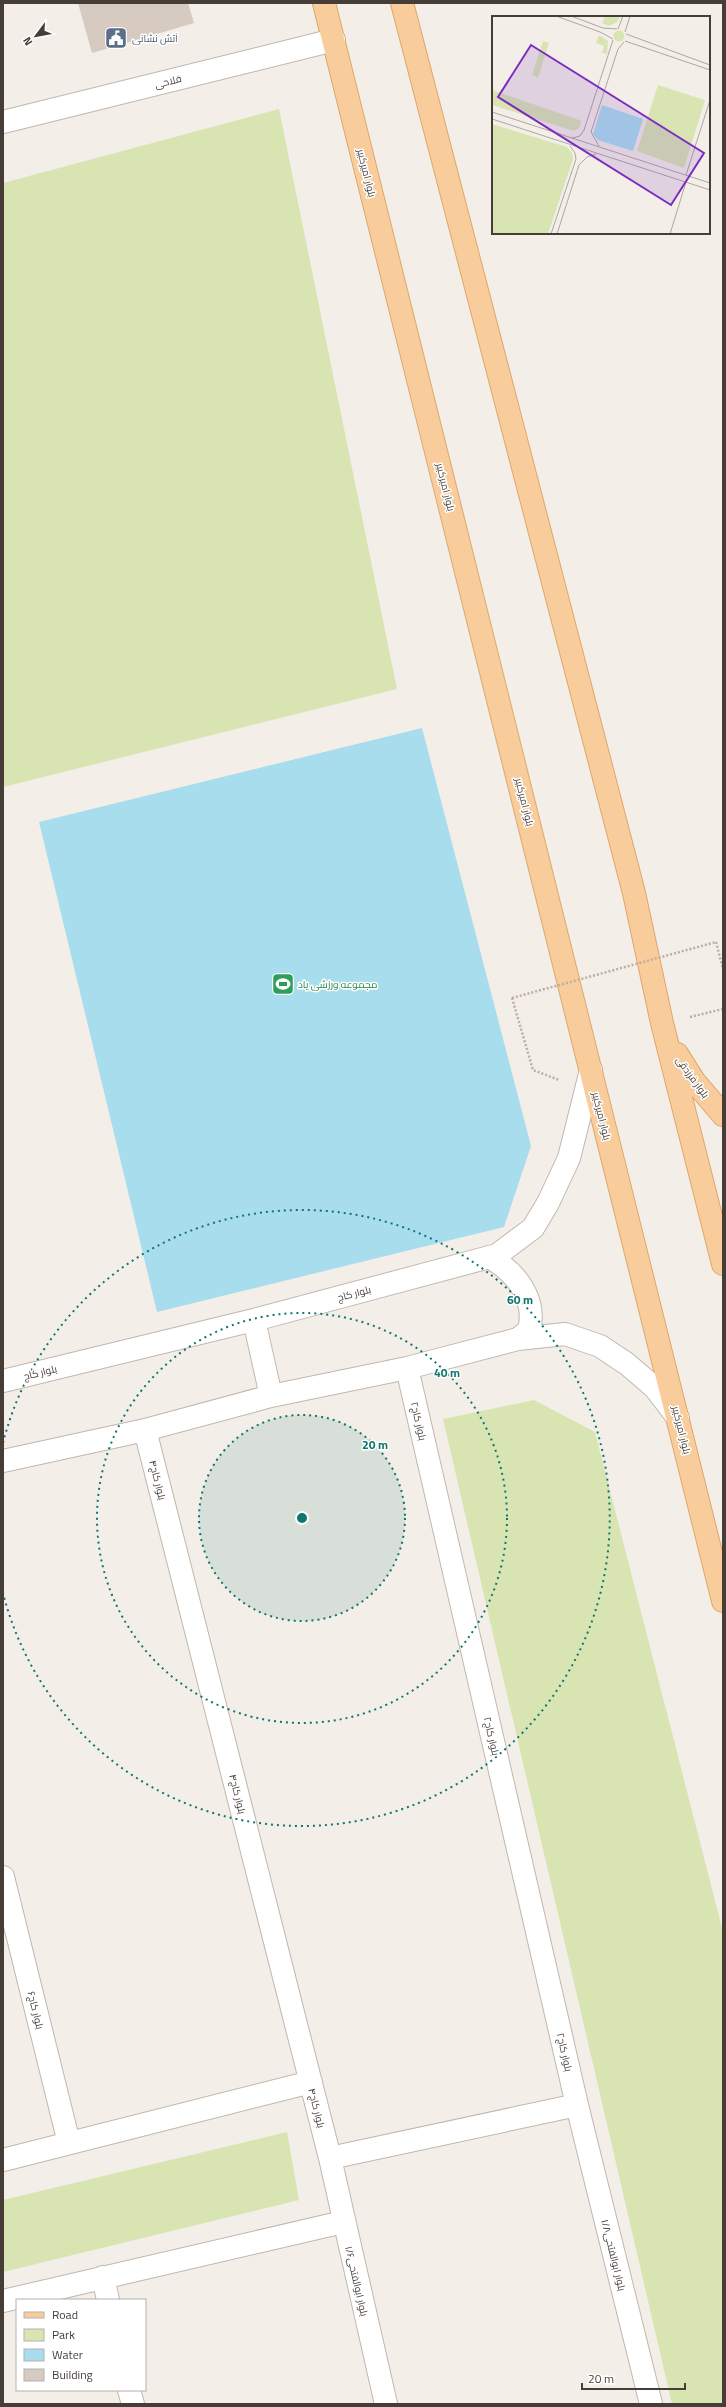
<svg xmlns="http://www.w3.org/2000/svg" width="726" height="2407" font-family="'Titillium Web',Cairo,sans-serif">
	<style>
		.green { fill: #d8e5b3 }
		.water { fill: #a8dded }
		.building { fill: #d7cac1 }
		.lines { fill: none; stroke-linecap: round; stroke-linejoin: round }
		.minor-casing { stroke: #c1b7ae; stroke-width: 24 }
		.major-casing { stroke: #dea76c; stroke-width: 24 }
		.path { stroke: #bfad9d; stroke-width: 2.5; stroke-dasharray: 2 2; stroke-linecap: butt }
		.minor { stroke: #fff; stroke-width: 22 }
		.major { stroke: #f9cd9b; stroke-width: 22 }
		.path-bridge { stroke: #bfad9d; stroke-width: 2.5; stroke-dasharray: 2 2; stroke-linecap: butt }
		.ring { fill: none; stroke: #0f766e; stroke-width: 2; stroke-dasharray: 2 4 }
		.labels { text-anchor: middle; stroke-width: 3; stroke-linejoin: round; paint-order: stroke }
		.service-label { font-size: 10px; fill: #4e5e75; stroke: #fff; text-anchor: start }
		.street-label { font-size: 10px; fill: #463d37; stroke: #fff }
		.leisure-label { font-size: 10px; fill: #27864d; stroke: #fff; text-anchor: start }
		.inset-road { fill: none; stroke: #aea7a1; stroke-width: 1 }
		.view { fill: #7b2cbf; fill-opacity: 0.15; stroke: #7b2cbf; stroke-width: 2 }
		.inset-edge { fill: none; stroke: #463d37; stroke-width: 2 }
		.centre { fill: #0f766e; stroke: #fff; stroke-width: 2 }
		.ring-label { font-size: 12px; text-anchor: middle; font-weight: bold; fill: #0f766e; stroke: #fff; stroke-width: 3; stroke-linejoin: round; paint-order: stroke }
	</style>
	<rect width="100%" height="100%" fill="#f3eee8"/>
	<!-- green -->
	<path class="green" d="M279 109 397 689 3 787V183Z
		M534 1400 595 1432 723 1932V2404H672L443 1419Z
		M287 2132 299 2200 3 2272V2200Z"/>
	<!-- water -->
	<path class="water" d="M422 728 531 1146 504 1227 157 1312 39 822Z"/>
	<!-- building -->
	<path class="building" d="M78 3H188L194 23 92 53Z"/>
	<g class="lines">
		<!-- minor casing -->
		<g class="minor-casing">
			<path id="minor" d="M3 122 334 40
				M489 1257C516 1272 537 1299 529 1330L518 1339
				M254 1320 271 1396
				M407 1368 577 2105 651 2404
				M3 1381 254 1320 497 1255 533 1228 548 1203 569 1158 591 1070
				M145 1430 330 2158 386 2404
				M3 1461 145 1430 271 1396 407 1368 518 1339 565 1334 600 1346 627 1364 655 1388 678 1418
				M3 1877 69 2143
				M330 2158 577 2105
				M3 2160 311 2082
				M103 2277 108 2300
				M3 2301 343 2222
				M129 2390 133 2404"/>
		</g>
		<!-- major casing -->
		<g class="major-casing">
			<path id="major" d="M324 3 723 1601
				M402 3 634 893 662 1023 723 1264
				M677 1054 694 1081 723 1115"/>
		</g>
		<!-- path -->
		<path class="path" d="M716 942 723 969
			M512 998 533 1070 559 1080
			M690 1017 723 1009"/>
		<!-- minor -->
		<use href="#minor" class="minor"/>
		<!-- major -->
		<use href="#major" class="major"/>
		<!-- path-bridge -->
		<path class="path-bridge" d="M512 998 716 942"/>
	</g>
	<!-- distance rings -->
	<circle cx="302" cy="1518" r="103" fill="#0f766e" fill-opacity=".12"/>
	<g class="ring">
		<circle cx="302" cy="1518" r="103"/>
		<circle cx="302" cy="1518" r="205"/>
		<path d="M3 1443A308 308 0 1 1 3 1593"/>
	</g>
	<!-- icons -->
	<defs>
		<g id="civic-square" transform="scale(1.15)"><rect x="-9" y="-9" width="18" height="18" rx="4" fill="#5c6f8a" stroke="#fff"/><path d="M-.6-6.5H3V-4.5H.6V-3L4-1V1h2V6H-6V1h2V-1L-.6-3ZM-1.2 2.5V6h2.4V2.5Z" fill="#fff"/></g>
		<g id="stadium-square" transform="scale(1.15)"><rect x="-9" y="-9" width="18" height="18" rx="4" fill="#2e9e5b" stroke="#fff"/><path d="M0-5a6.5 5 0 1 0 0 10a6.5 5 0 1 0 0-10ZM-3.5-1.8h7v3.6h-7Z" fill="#fff"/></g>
	</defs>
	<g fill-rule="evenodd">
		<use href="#civic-square" x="116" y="38"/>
		<use href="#stadium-square" x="283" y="984"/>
	</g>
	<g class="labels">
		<!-- service labels -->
		<g class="service-label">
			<text x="132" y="42">آتش نشانی</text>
		</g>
		<!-- street labels -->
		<g class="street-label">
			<text transform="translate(168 81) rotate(-14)" y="4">فلاحی</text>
			<text transform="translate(367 173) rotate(76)" y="4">بلوار امیرکبیر</text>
			<text transform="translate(446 487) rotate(76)" y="4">بلوار امیرکبیر</text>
			<text transform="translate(525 802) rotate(76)" y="4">بلوار امیرکبیر</text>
			<text transform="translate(693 1077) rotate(54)" y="4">بلوار فرزدقی</text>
			<text transform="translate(602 1116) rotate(76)" y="4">بلوار امیرکبیر</text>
			<text transform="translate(354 1293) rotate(-15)" y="4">بلوار کاج</text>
			<text transform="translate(40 1372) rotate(-14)" y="4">بلوار کاج</text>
			<text transform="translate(419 1421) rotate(77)" y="4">بلوار کاج۲</text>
			<text transform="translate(682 1430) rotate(76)" y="4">بلوار امیرکبیر</text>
			<text transform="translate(158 1480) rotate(76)" y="4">بلوار کاج۴</text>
			<text transform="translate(492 1736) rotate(77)" y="4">بلوار کاج۲</text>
			<text transform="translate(238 1794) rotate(76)" y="4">بلوار کاج۴</text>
			<text transform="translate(36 2010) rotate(76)" y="4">بلوار کاج۶</text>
			<text transform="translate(565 2052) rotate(77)" y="4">بلوار کاج۲</text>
			<text transform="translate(317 2108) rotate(76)" y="4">بلوار کاج۴</text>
			<text transform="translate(614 2255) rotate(76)" y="4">بلوار ابوالفتحی۱/۸</text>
			<text transform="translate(357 2281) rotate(77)" y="4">بلوار ابوالفتحی۱/۶</text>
		</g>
		<!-- leisure labels -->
		<g class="leisure-label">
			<text x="298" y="988">مجموعه ورزشی یاد</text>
		</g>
	</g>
	<!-- overview -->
	<g transform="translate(492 16)">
		<rect width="218" height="218" fill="#f3eee8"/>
		<path d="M113 0H128L125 6 117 10 110 7ZM121.5 20a5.5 5.5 0 1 1 11 0a5.5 5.5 0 1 1-11 0ZM107 19 116 25 115 38 110 37 112 30 104 27ZM51 25 57 27 46 62 40 59ZM166 69 213 84 192 152 145 135ZM0 74 90 105 87 112 82 115 0 89ZM0 108 75 131 80 137 81 143 56 218H0Z" fill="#d8e5b3"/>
		<path d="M110 89 151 103 141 135 106 124 101 118Z" fill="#a8dded"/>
		<path class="inset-road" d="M64 0 108 16 121 23M79 0 111 12 125 13M126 13 131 0M133 16 138 0M134 18 218 49M133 25 218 54M0 96 218 167M0 103 218 174M80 122 88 120 92 114 121 24M107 130 99 116 126 33 132 26M194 159 218 84M59 218 84 143 83 137 78 130M65 218 87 149 95 141 104 138M178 218 194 166"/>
		<path class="view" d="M39 29 212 137 179 189 6 81Z"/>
		<rect width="218" height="218" class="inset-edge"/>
	</g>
	<circle cx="302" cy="1518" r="6" class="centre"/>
	<g class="ring-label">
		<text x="520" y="1304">60 m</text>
		<text x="447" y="1377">40 m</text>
		<text x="375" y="1449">20 m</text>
	</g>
	<!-- border -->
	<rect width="726" height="2407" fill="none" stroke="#463d37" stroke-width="8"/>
	<!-- legend -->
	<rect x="16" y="2299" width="130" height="92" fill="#ffffff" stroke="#b5b1af"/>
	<rect x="24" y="2312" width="20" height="6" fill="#f9cd9b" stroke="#b5b1af"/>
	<text x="52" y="2319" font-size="12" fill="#463d37">Road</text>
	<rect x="24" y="2329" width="20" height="12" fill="#d8e5b3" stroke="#b5b1af"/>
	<text x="52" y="2339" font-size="12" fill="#463d37">Park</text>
	<rect x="24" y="2349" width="20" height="12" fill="#a8dded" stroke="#b5b1af"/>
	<text x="52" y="2359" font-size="12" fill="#463d37">Water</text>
	<rect x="24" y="2369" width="20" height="12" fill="#d7cac1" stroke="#b5b1af"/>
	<text x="52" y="2379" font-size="12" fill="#463d37">Building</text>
	<!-- north arrow -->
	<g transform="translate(36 36) rotate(238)" stroke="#ffffff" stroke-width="3" paint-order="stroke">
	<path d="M0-3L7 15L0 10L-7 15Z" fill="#463d37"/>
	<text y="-6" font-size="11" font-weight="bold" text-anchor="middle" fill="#463d37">N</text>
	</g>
	<!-- scale -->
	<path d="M582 2383v6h103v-6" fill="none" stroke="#463d37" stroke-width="2"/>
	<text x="588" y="2383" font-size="12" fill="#463d37" stroke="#ffffff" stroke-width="3" paint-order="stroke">20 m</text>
</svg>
